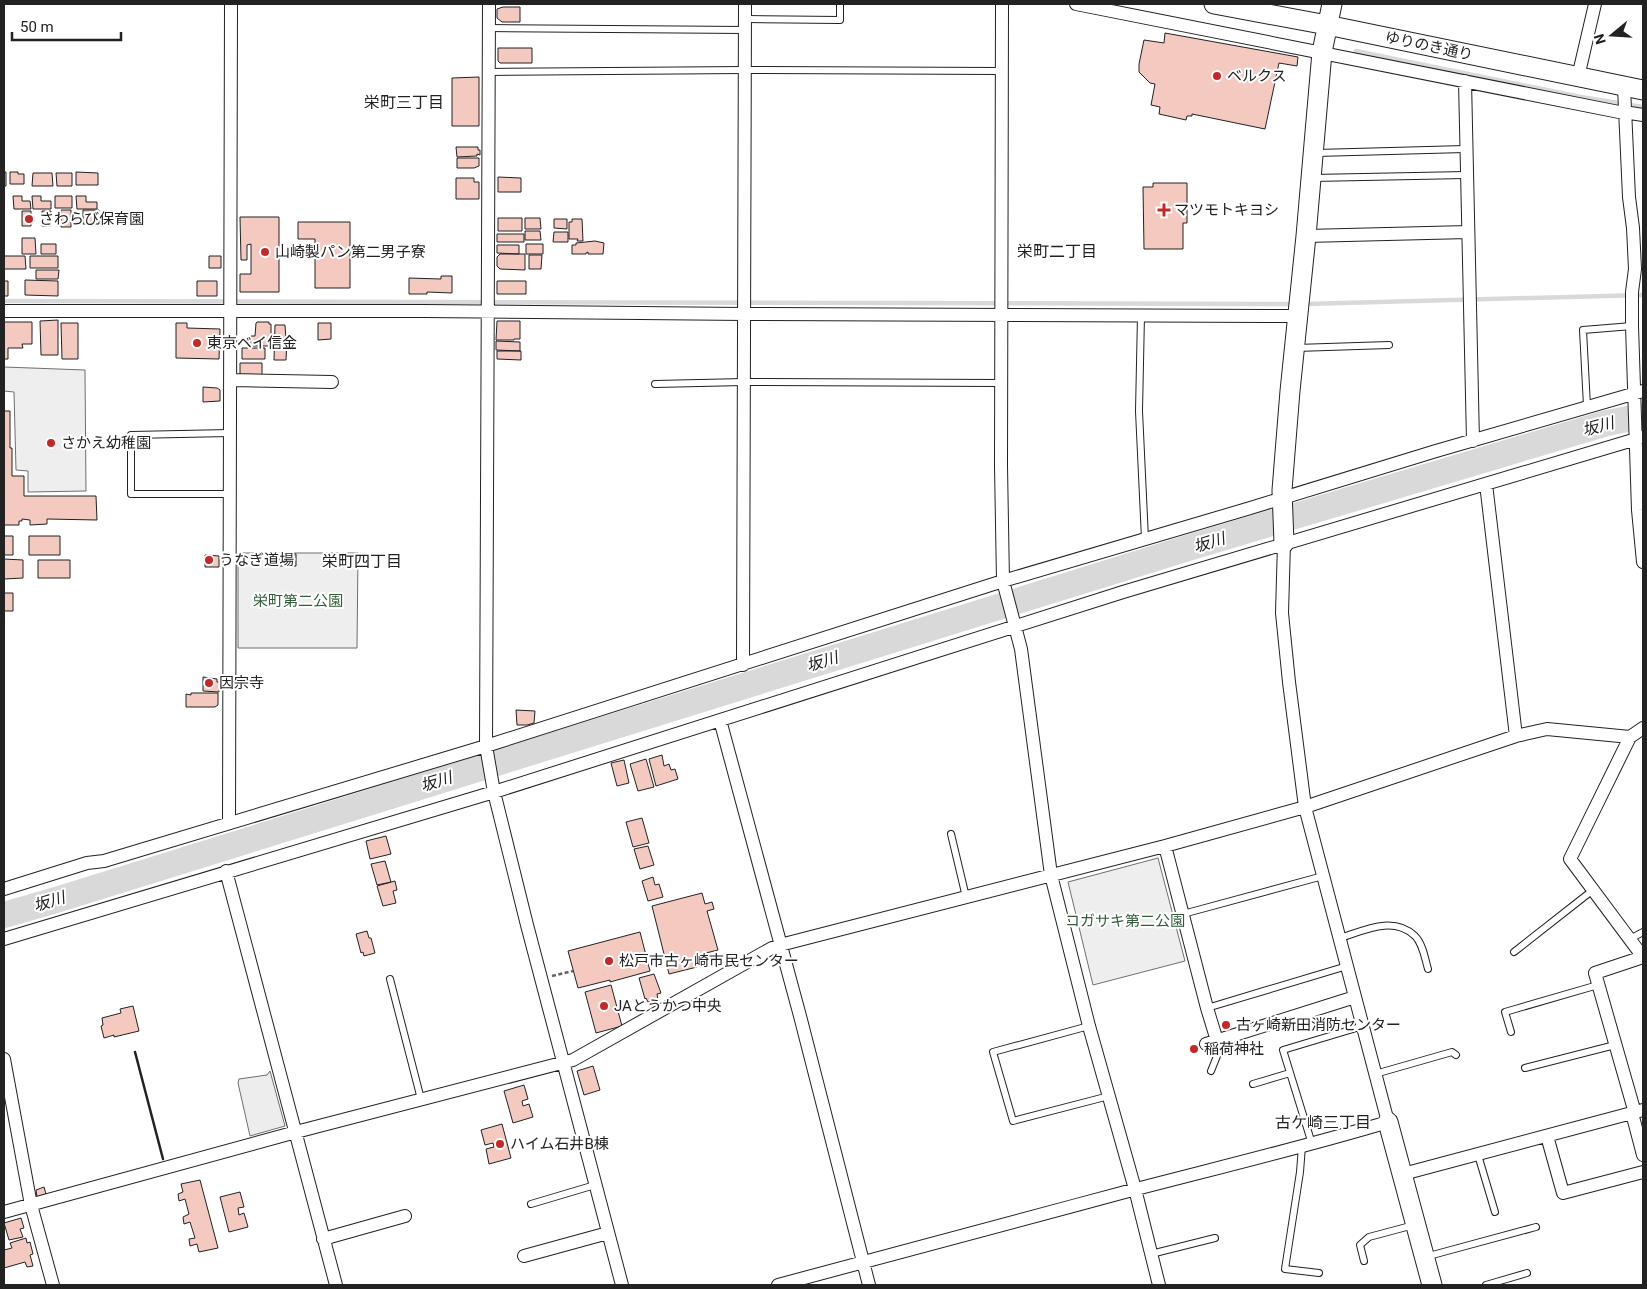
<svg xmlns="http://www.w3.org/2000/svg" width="1647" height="1289" font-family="Roboto,'Noto Sans JP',sans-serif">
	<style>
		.green { fill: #eee; stroke: #6f6f6f }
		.parking { fill: #ededed; stroke: #6f6f6f }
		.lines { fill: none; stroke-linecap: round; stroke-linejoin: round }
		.stream { stroke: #d9d9d9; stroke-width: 4.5 }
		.river { stroke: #d9d9d9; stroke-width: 26 }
		.building { fill: #f3c9c0; stroke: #222 }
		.lane-casing { stroke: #222; stroke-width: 8 }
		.street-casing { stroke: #222; stroke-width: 14 }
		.secondary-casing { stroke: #222; stroke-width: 21 }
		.path { stroke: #646464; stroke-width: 2.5; stroke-dasharray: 4 2.5; stroke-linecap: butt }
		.lane { stroke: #fff; stroke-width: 6 }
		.street { stroke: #fff; stroke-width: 12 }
		.secondary { stroke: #fff; stroke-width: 19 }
		.wall { stroke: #222; stroke-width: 2.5 }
		.poi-dot { fill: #c62828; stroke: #fff; stroke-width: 2 }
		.labels { text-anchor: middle; stroke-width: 4; stroke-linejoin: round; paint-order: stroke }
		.street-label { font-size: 15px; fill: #222; stroke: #fff }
		.poi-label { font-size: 15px; fill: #222; stroke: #fff; text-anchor: start }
		.park-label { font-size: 15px; fill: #2f5e38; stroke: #fff }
		.neighbourhood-label { font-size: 16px; fill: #222; stroke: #fff }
		.water-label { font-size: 16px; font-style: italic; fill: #222; stroke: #fff }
	</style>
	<rect width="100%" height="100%" fill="#fff"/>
	<!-- green -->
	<path class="green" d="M4 367 85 370 86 491 28 492V471L16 470 14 392 4 391Z
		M241 553H358L357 648H238V555Z
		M1158 858 1185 961 1093 985 1068 882Z"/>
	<!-- parking -->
	<path class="parking" d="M270 1071 285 1126 250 1136 238 1083 239 1079 267 1075Z"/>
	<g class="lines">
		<!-- stream -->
		<path class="stream" d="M1356 51 1581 97 1643 107
			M4 301 1295 304
			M1305 304 1643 295"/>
		<!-- river -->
		<path class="river" d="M4 915 56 900 1188 548 1607 423 1643 416"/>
	</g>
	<!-- building -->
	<path class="building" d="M503 7H520V22H502L497 18V9Z
		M1165 33 1298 57 1297 66 1279 63 1265 129 1192 114V116H1187L1186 120 1159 114 1160 107 1151 105 1155 84 1150 83 1139 72V64L1144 40 1164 43Z
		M498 48H532V63H500L498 61Z
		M479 77V126H452V78Z
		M456 147H478V150H480V155L477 154V156L457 157Z
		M457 158H479V166L474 168H457Z
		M4 172H6V186H4Z
		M10 172H18V174H24V184H10Z
		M76 172 98 173V185H76Z
		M33 173H52L53 186H32Z
		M56 173H72V186H57Z
		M498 177 521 178V192H498Z
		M456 178H474V182H479V199H456Z
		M1153 183H1187V223H1183V249H1144L1143 187H1153Z
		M13 196H22V201H30L31 209H14Z
		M32 196H41V201H51V209H33Z
		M55 196H72V208H55Z
		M76 196H86V202H97V209H77Z
		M61 210H71V227H61Z
		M83 210H99V224H83Z
		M22 211H31V226H22Z
		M42 211H51V226H42Z
		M240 217H279V292H240V274H251V244L247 245V260H241Z
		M498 218H522V231H498Z
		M525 218H540L541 229H525Z
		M554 219H567V229L554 228Z
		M572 219H582L583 241H577L578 239H569V222H572Z
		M298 222H350V288H315V239H298Z
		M525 231H540L541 240H525Z
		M554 232H568V242H553Z
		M497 234H524V242H497Z
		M22 238H35L36 254H22Z
		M595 241 604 243 603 254H588V252L586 253V254H572V245H576V243Z
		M41 244H56V254H41Z
		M526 244H543V254H526Z
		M497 245H519V254L497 253Z
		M500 254H525V270L500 269 497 266V257Z
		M529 255H542L541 269H529Z
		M4 256H25L26 269H4Z
		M30 256H58V268H30Z
		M209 256H221V268H209Z
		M36 270H59L58 279H36Z
		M441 276H452V293L427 292V294H409V278L441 279Z
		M25 280 58 281V296L25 295Z
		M4 281H8V296H4Z
		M197 281H217V296H197Z
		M497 281H526V294H497Z
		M58 320V355H41L40 321Z
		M497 321H520V339H514V340H496Z
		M4 322H32V344H22L23 348H8V359H4Z
		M257 322H269V324H271V346H251V336H255L256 323Z
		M61 323H78V359H62Z
		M176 323H187V328L220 329 219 359 176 358Z
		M318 323H331V339L318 340Z
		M275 325H285L286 340H287L286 360H274Z
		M496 341 520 342V351L496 350Z
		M242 348H265V359H242Z
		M497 351H521V360L497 359Z
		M240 363H262V378L240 375Z
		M203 387 217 388 220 390V401L203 402Z
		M4 411H10V448H12V476H24V496H96L97 520 47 519V524L30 525V520L22 519V521H19V525H4Z
		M4 536H13V555H4Z
		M29 536H60V555H29Z
		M280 554H296V566H275V559H281Z
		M205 555 219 556V567H205Z
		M4 559 23 560V578L4 579Z
		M38 560H70V578H38Z
		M4 593H13V611H4Z
		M203 677 217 679V682H220L219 692 203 691Z
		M191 693H218V705L215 707H186V694L191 695Z
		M516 710 535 711 534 723 527 725H517Z
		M662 755 664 766 669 764 671 770 675 769 678 779 656 786 649 759Z
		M646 759 654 787 638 791 630 764Z
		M624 760 629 783 617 786 611 763Z
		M642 818 649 843 633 847 626 822Z
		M386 836 391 854 370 859 366 841Z
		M648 846 654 865 640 869 634 849Z
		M385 861 391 882 377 885 371 864Z
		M653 877 655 885 659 884 663 897 648 901 642 881Z
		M395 881 397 890 393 891 396 903 383 906 377 886Z
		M702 893 705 904 712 902 714 909 707 911 718 950 694 956 697 967 669 974 652 906Z
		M367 931 369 938H371L375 953 364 956 363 952 361 953 356 934Z
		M640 932 650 971 610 982V980L578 988 568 951Z
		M654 974 661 993 657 994 658 1000 648 1002 646 998 645 999 639 978Z
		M611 985 622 1026 596 1033 585 992Z
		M133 1006 139 1031 114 1037V1035L104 1038 101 1026 103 1025 102 1018 121 1013 120 1009Z
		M593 1066 600 1090 584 1095 577 1071Z
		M524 1085 528 1099 522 1101 523 1106 529 1104 533 1117 513 1123 504 1091Z
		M502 1124 511 1158 489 1164 486 1149 494 1147 493 1143 485 1145 481 1130Z
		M200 1180 218 1248 199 1252 197 1244 190 1246 189 1239 195 1238 190 1222 184 1224 183 1217 189 1214 185 1199 179 1201 178 1194 183 1192 181 1184Z
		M44 1187 46 1194 37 1197 36 1190Z
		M240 1192 244 1207 238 1208 239 1215 244 1213 248 1227 229 1232 220 1197Z
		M21 1218 24 1228 20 1229 23 1237 9 1240 4 1223Z
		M26 1238 27 1243 30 1242 33 1254 30 1255 33 1266 27 1267 25 1262 4 1268V1250L12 1248 10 1243Z"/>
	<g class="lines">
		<!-- lane casing -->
		<g class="lane-casing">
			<path id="lane" d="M746 19 840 20V4
				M488 28 745 30
				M488 72 745 70 1001 71
				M1316 153 1465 149
				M1312 178 1466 175
				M1141 315 1139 411 1145 539
				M1296 348 1389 345
				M655 384 744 382 1001 383
				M1587 406 1583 330 1632 326
				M229 494H131V435L230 433
				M951 834 966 897
				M1183 914 1323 876
				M1340 938C1363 931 1393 915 1415 936 1423 944 1425 959 1428 969
				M1630 939 1643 932
				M1514 952 1593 890
				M390 979 421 1099
				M1207 1008 1347 966
				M1089 1026 993 1052 1013 1121 1109 1096
				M1511 1032 1505 1012 1598 985
				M1525 1068 1615 1045
				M1211 1071 1217 1056 1218 1044
				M1375 1074 1452 1052 1456 1055
				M1253 1084 1290 1073
				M1312 1144 1283 1050 1363 1026
				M1302 1146 1300 1172 1285 1269 1319 1273
				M1478 1155 1495 1212
				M531 1204 595 1185
				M1151 1254 1215 1238
				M1425 1257 1536 1227
				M1364 1261 1360 1245 1369 1237 1414 1225
				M1486 1285 1527 1273"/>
		</g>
		<!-- street casing -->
		<g class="street-casing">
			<path id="street" d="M489 4 486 746 494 792 527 925 622 1285
				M1002 4 1001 466 1003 581 1021 649 1051 875 1089 1026 1135 1189 1159 1285
				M1076 4 1624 113
				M1578 77 1595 4
				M1465 81 1473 441
				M1624 87 1629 197 1633 228 1635 269 1632 292V326L1638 510 1643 562
				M1624 112 1643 115
				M1306 236 1468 232
				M4 311H423L745 314 1298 316
				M230 380 332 382
				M1486 484 1516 736
				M743 665 745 4
				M720 720 800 1016 869 1285
				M1630 737 1570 859 1643 957
				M229 823 231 4
				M1165 846 1207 1008 1218 1044
				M226 871 336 1285
				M4 889 87 863 104 861 486 746 1003 581 1247 509 1436 451 1643 391
				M4 939 494 792 1123 592 1643 437
				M1206 1044 1355 997
				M4 1059 31 1205 53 1285
				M1632 1113 1643 1155
				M1635 1113 1595 973 1643 957
				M1547 1136 1563 1193 1643 1172
				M1403 1174 1643 1110
				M4 1212 296 1132 573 1060 772 948 780 945 1165 846 1305 807 1516 736 1547 729 1630 737 1643 728
				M323 1239 405 1216
				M524 1256 608 1233
				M778 1285C893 1255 1009 1223 1125 1192 1213 1169 1301 1148 1388 1122L1305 807 1289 682 1282 613 1284 543"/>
		</g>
		<!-- secondary casing -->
		<g class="secondary-casing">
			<path id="secondary" d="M1214 4 1327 25 1643 90
				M1284 543 1282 490 1290 391 1306 236 1322 52 1332 4
				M1388 1122 1432 1285"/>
		</g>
		<!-- path -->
		<path class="path" d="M552 976 573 971"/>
		<!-- lane -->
		<use href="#lane" class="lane"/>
		<!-- street -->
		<use href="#street" class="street"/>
		<!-- secondary -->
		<use href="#secondary" class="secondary"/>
		<!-- wall -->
		<path class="wall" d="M135 1052 163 1159"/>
	</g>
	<!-- markers -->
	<g class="poi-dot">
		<circle cx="1217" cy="76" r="5"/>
		<path d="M1161.5 202.5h5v5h5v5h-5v5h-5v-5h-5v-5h5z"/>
		<circle cx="29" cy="219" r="5"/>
		<circle cx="265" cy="252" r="5"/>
		<circle cx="197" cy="343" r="5"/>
		<circle cx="51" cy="443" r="5"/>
		<circle cx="209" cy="560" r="5"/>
		<circle cx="209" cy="683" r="5"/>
		<circle cx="609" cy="961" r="5"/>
		<circle cx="604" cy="1006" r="5"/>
		<circle cx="1226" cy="1025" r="5"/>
		<circle cx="1194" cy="1049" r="5"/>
		<circle cx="500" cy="1144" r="5"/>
	</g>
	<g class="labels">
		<!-- street labels -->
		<g class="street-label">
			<text transform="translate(1429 46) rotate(12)" y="5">ゆりのき通り</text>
		</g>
		<!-- poi labels -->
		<g class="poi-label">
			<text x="1227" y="81">ベルクス</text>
			<text x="1174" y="215">マツモトキヨシ</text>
			<text x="39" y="224">さわらび保育園</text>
			<text x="275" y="257">山崎製パン第二男子寮</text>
			<text x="207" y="348">東京ベイ信金</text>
			<text x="61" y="448">さかえ幼稚園</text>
			<text x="219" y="565">うなぎ道場</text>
			<text x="219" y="688">因宗寺</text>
			<text x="619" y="966">松戸市古ヶ崎市民センター</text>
			<text x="614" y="1011">JAとうかつ中央</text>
			<text x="1236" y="1030">古ヶ崎新田消防センター</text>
			<text x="1204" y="1054">稲荷神社</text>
			<text x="510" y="1149">ハイム石井B棟</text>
		</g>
		<!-- park labels -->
		<g class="park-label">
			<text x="298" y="606">栄町第二公園</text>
			<text x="1125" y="926">コガサキ第二公園</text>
		</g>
		<!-- neighbourhood labels -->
		<g class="neighbourhood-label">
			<text x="404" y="108">栄町三丁目</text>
			<text x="1057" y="257">栄町二丁目</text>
			<text x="362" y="567">栄町四丁目</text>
			<text x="1323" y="1128">古ケ崎三丁目</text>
		</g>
		<!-- water labels -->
		<g class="water-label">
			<text transform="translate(1598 426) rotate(-15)" y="6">坂川</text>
			<text transform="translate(1209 542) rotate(-17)" y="6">坂川</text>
			<text transform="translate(822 661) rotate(-17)" y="6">坂川</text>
			<text transform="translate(436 781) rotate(-17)" y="6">坂川</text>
			<text transform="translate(49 901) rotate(-17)" y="6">坂川</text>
		</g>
	</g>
	<!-- border -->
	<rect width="1647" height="1289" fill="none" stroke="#222222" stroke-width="10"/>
	<!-- north arrow -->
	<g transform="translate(1612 35) rotate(252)" stroke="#ffffff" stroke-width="4" paint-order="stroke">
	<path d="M0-4L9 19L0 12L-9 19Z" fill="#222222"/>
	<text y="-8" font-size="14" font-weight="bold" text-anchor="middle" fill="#222222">N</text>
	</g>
	<!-- scale -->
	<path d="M12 32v8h109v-8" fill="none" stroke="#222222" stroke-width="2.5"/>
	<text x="20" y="32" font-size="15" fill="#222222" stroke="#ffffff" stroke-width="4" paint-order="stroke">50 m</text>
</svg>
